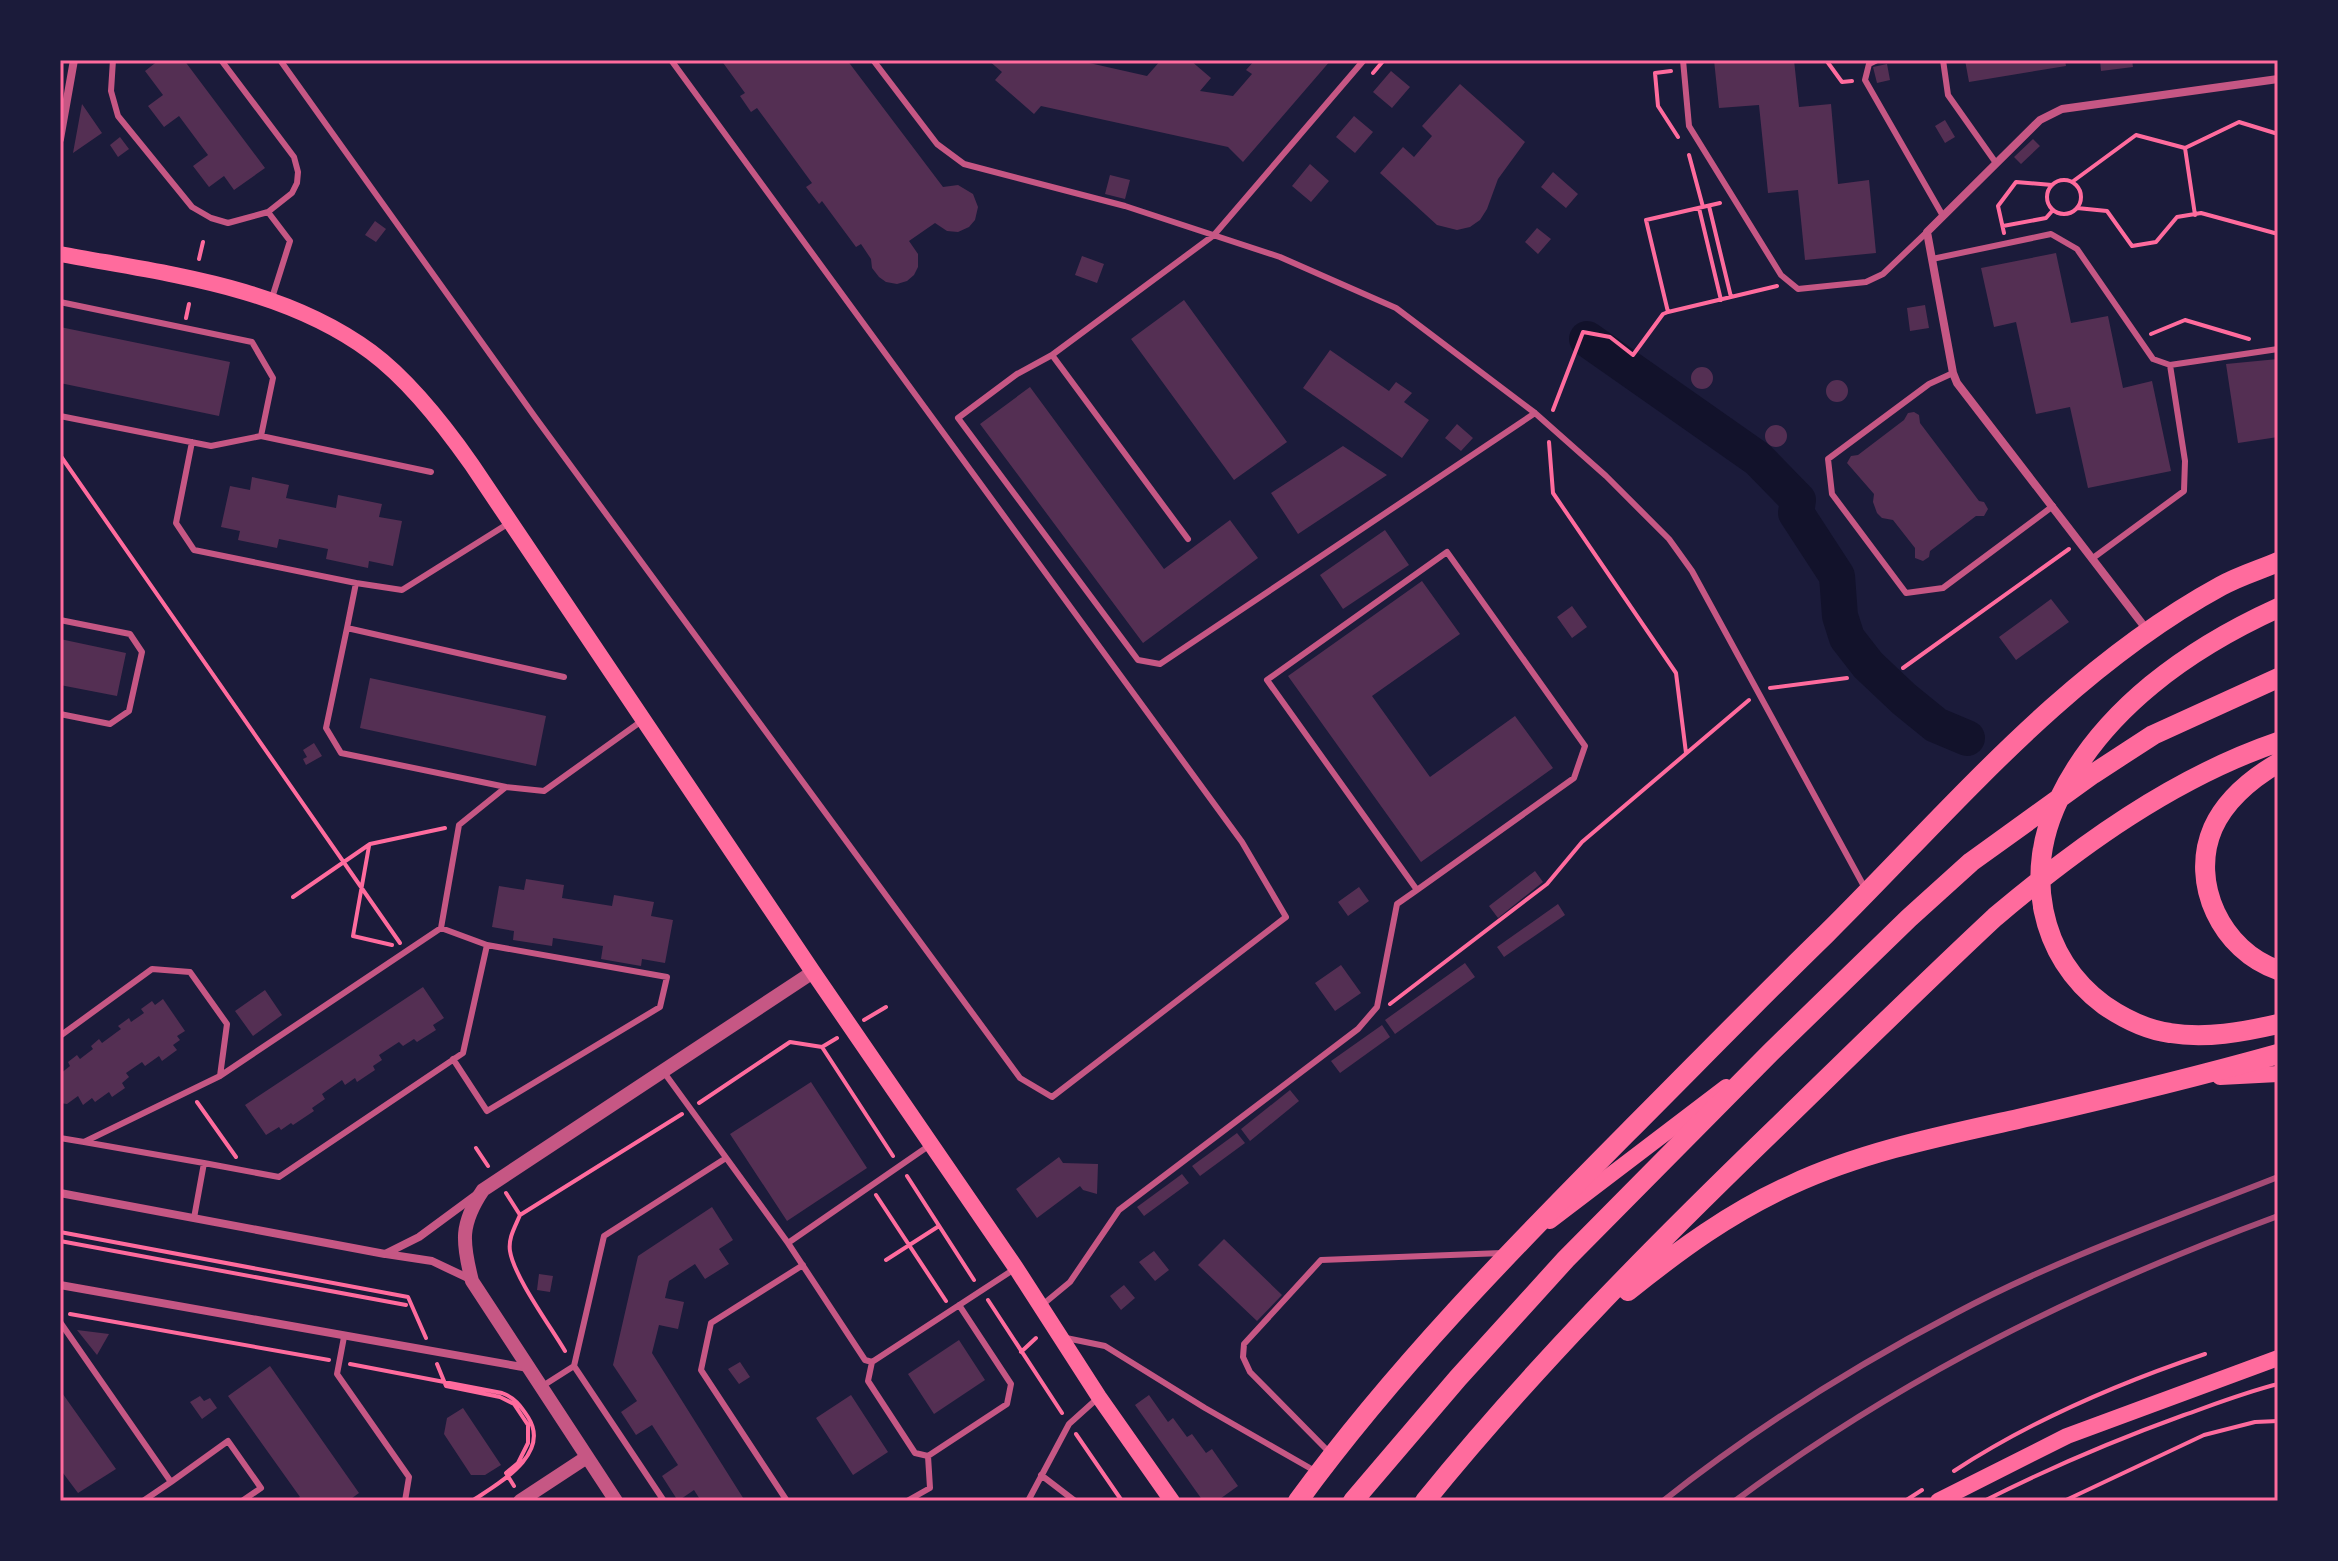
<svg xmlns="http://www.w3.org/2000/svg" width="2338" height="1561" font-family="'IBM Plex Sans',sans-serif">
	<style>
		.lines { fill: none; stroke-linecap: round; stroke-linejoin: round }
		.river { stroke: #12122b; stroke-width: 36 }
		.building { fill: #542f53 }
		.path { stroke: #ff6b9d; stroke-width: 4 }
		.service { stroke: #c65784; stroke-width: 6 }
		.minor { stroke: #c65784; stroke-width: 8 }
		.tertiary { stroke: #c65784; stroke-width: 14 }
		.secondary { stroke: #ff6b9d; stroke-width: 16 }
		.primary { stroke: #ff6b9d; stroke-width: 20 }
		.rail { stroke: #a44b75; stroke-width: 6 }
		.neatline { fill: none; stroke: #ff6b9d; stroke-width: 3 }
	</style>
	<rect width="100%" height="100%" fill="#1b1b3a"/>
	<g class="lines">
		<!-- river -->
		<path class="river" d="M1587 339 1758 459 1798 500 1796 513 1837 576 1840 616 1847 638 1868 665 1904 699 1936 725 1967 738"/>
	</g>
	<!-- building -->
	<path class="building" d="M159 60H184L265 168 234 190 224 176 209 187 193 166 208 155 179 116 164 127 148 106 163 95 145 71Z
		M721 60H847L943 187 958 185 973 194 978 207 975 220 969 227 958 232 947 231 935 223 909 241 918 254V267L914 275 907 281 897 284 886 282 879 277 872 268 871 259 861 244 856 247 822 201 819 204 806 187 812 183 757 108 751 112 740 96 745 93Z
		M988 60H1076L1147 76 1161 60H1190L1211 78 1200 91 1233 96 1252 74 1246 70 1255 60H1331L1243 162 1228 147 1041 106 1034 114 995 80 1002 72Z
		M1714 60H1794L1799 107 1831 104 1838 184 1869 180 1876 253 1805 260 1798 190 1768 193 1759 105 1719 108Z
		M1965 60H2065L2066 66 1969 82Z
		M2100 60H2132L2133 67 2101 71Z
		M1887 64 1890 80 1877 83 1873 67Z
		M1391 71 1410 87 1392 108 1373 92Z
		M1460 84 1525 142 1498 179 1487 209 1480 220 1470 227 1457 230 1437 225 1380 173 1403 147 1414 157 1432 136 1422 126Z
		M82 104 102 133 73 153Z
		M1354 116 1373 132 1355 153 1336 137Z
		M1945 120 1955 137 1945 143 1935 126Z
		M120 137 129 149 118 157 110 145Z
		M2033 139 2040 146 2021 164 2014 157Z
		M1310 164 1329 181 1311 202 1292 186Z
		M1553 172 1578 194 1566 208 1541 187Z
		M1110 175 1130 180 1125 199 1105 194Z
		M375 221 386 229 376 242 365 235Z
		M1537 228 1551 239 1538 254 1525 242Z
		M2056 253 2071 323 2108 316 2123 388 2152 381 2171 471 2088 488 2070 407 2036 414 2016 322 1994 327 1981 268Z
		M1082 256 1104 264 1097 283 1075 275Z
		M1184 300 1287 442 1234 480 1131 339Z
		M1925 305 1929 328 1910 331 1907 308Z
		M60 327 230 362 219 416 60 383Z
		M1330 350 1389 391 1396 382 1412 393 1404 402 1429 420 1402 458 1303 388Z
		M2278 359V437L2238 443 2226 364Z
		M1691 378a11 11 0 1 1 22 0a11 11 0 1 1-22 0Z
		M1826 391a11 11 0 1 1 22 0a11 11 0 1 1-22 0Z
		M1030 387 1164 569 1230 520 1258 558 1143 643 980 424Z
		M1914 412 1919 415 1920 423 1979 501 1984 502 1988 509 1984 516H1976L1930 551 1929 557 1923 561 1915 558V548L1893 520 1882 518 1877 513 1873 502 1874 494 1847 463 1851 456 1858 455 1904 420 1908 413Z
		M1457 424 1473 438 1461 451 1445 438Z
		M1765 436a11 11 0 1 1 22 0a11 11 0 1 1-22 0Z
		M1343 446 1387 475 1298 534 1271 493Z
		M252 477 289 485 286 498 336 508 338 495 382 504 379 517 402 521 393 566 369 561 368 568 326 559 328 549 279 539 277 548 238 540 240 531 221 527 230 486 250 490Z
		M1385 530 1409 565 1343 609 1320 575Z
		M1422 581 1460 634 1372 696 1430 777 1515 716 1553 768 1421 862 1288 676Z
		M2051 599 2069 622 2016 660 1999 637Z
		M1572 606 1587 627 1572 638 1557 617Z
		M60 639 126 653 117 696 60 685Z
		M370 678 546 716 536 766 360 728Z
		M314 743 322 756 306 765 303 759 307 757 303 750Z
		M1535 871 1543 882 1498 918 1489 906Z
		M526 879 564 885 562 898 612 906 614 895 654 902 651 916 673 920 665 963 642 959 641 966 601 959 603 946 553 938 552 946 513 940 514 931 492 927 499 886 524 890Z
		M1359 887 1369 901 1348 916 1338 902Z
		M1558 904 1565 915 1504 957 1497 947Z
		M1465 963 1475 977 1395 1034 1385 1020Z
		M1341 965 1361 993 1335 1011 1315 983Z
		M423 987 444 1018 433 1025 436 1030 417 1042 414 1039 403 1046 399 1042 379 1055 382 1060 373 1066 375 1070 357 1082 355 1078 345 1085 342 1080 322 1094 325 1099 312 1108 314 1111 293 1125 291 1123 281 1130 279 1127 266 1135 245 1105Z
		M265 990 282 1015 253 1036 235 1011Z
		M163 999 185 1031 177 1036 180 1040 173 1045 177 1050 162 1061 159 1056 145 1066 142 1062 126 1073 129 1077 122 1083 125 1088 112 1097 109 1092 95 1102 92 1098 83 1105 78 1096 67 1104 60 1103V1074L70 1066 68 1062 77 1055 80 1059 93 1049 91 1046 99 1039 102 1043 121 1029 118 1026 129 1018 131 1022 144 1013 141 1009 152 1001 155 1005Z
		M1382 1025 1390 1037 1340 1073 1331 1061Z
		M811 1082 867 1168 787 1221 730 1134Z
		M1290 1090 1299 1101 1250 1141 1241 1129Z
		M1237 1133 1245 1143 1200 1176 1192 1166Z
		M1059 1157 1063 1163 1098 1164 1097 1194 1083 1190 1080 1186 1037 1218 1016 1189Z
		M1182 1174 1189 1183 1144 1216 1137 1207Z
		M712 1207 733 1240 719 1249 729 1264 705 1279 695 1264 669 1281 665 1298 684 1302 678 1329 659 1325 652 1353 745 1501H701L694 1490 678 1501 662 1476 678 1465 652 1425 636 1435 621 1412 637 1401 613 1365 638 1256Z
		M1224 1239 1282 1295 1257 1321 1198 1265Z
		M1154 1251 1169 1270 1155 1281 1139 1262Z
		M539 1274 553 1276 550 1292 537 1290Z
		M1124 1285 1135 1298 1121 1310 1110 1296Z
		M77 1330 109 1334 97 1355Z
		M959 1340 985 1380 934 1414 908 1374Z
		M740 1362 750 1377 739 1384 728 1369Z
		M270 1366 359 1493 348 1501H294L300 1497 228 1396Z
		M60 1390 116 1469 78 1493 60 1469Z
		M851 1395 888 1452 853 1475 816 1418Z
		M1149 1395 1168 1422 1173 1418 1187 1437 1192 1434 1206 1453 1212 1449 1238 1486 1217 1501H1203L1135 1405Z
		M200 1396 204 1401 210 1398 217 1408 202 1419 190 1402Z
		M463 1408 501 1465 485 1475H471L444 1434 447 1418Z"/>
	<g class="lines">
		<!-- path -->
		<path class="path" d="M1826 60 1842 82 1852 81
			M1671 71 1655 73 1658 106 1678 137
			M1373 73 1384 60
			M2185 148 2195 215
			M1689 155 1703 207
			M2047 197a17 17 0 1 1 34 0a17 17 0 1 1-34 0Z
			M2072 182 2136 135 2185 148 2239 122 2278 134
			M1720 203 1646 220 1668 312 1777 286
			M1709 206 1731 297
			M1699 208 1721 300
			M2077 208 2107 211 2132 246 2156 242 2177 217 2201 213 2278 234
			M2003 226 2046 218 2053 210
			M2004 233 1998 206 2016 182 2052 185
			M199 259 203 242
			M186 318 189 304
			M2151 334 2185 320 2249 339
			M1553 410 1583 332 1610 337 1633 355 1663 314 1668 312
			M1549 442 1553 493 1676 673 1686 753
			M60 455 400 943
			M1903 668 2069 549
			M1770 688 1847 678
			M369 846 353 936 392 945
			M293 897 370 844 445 828
			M1390 1004 1547 884 1582 842 1749 700
			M864 1020 886 1007
			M822 1047 837 1038
			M197 1102 236 1157
			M699 1103 790 1042 822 1047 893 1156
			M476 1148 488 1166
			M907 1176 974 1280
			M506 1193 520 1215
			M876 1195 946 1301
			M60 1232 408 1297 426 1338
			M60 1241 406 1305
			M886 1260 939 1226
			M988 1300 1062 1413
			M70 1314 329 1360
			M565 1351C551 1327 514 1277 510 1251 508 1238 515 1227 520 1215L682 1114
			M1021 1352 1036 1338
			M350 1364 502 1393C515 1398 520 1405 528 1417 552 1455 497 1484 472 1501
			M437 1364 446 1386 500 1397 514 1404 528 1425V1443L518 1463 506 1473 514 1486
			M1076 1434 1122 1501
			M1954 1471C2032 1420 2116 1384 2205 1354
			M1905 1501 1922 1490
			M1984 1501C2049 1468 2115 1440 2184 1415 2215 1404 2246 1392 2278 1384
			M2064 1501 2204 1435 2255 1422 2278 1421"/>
		<!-- service -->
		<path class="service" d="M113 60 111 91 118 116 192 207 211 218 228 223 268 212 292 193 297 183 298 172 294 157 221 60
			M280 60 535 417 1020 1078 1052 1097 1286 917 1242 842 671 60
			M873 60 937 144 964 164 1125 206 1280 257 1396 308 1535 413 1606 476 1669 539 1692 571 1866 890
			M1683 60 1689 126 1781 275 1798 289 1866 282 1883 274 1927 232
			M1877 60 1869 64 1865 80 1943 216
			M1943 60 1948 95 1996 163
			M268 212 290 241 271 301
			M1932 259 2051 234 2077 249 2153 359 2170 365
			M60 302 252 342 273 378 261 436
			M1052 355 1017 374 958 418 1138 660 1160 664 1535 413
			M1953 373 1929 384 1828 459 1832 494 1906 593 1943 588 2053 506
			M60 416 211 446 261 436 431 472
			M192 442 176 523 194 550 356 583 347 628 564 677
			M1188 539 1052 355 1214 235 1364 60
			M2093 558 2184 491 2185 461 2170 365 2278 349
			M356 583 402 590 509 523
			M60 620 130 634 142 652 129 711 110 724 60 714
			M347 628 326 728 341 753 506 787
			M60 1036 152 969 190 972 227 1024 220 1076
			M453 1059 487 1111 660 1007 667 977 487 945
			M663 1071 788 1243
			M60 1138 84 1142
			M204 1163 279 1177 463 1053 487 945 441 928
			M194 1218 204 1163 84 1142 220 1076 441 928 459 825 506 787 544 791 643 720
			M1041 1306 1070 1282 1119 1210 1358 1029 1377 1007 1397 904 1417 890 1574 778 1585 746 1447 552 1267 680 1417 890
			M60 1322 171 1482 143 1501
			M344 1337 337 1374 409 1477 405 1501
			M1066 1338 1105 1346 1205 1408 1315 1471
			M872 1362 865 1360 788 1243 930 1145
			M574 1366 664 1501
			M541 1387 574 1366 604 1236 726 1158
			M1329 1452 1250 1372 1243 1357 1244 1344 1321 1260 1502 1253
			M928 1456 915 1453 868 1381 872 1362 1016 1268
			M1041 1475 1075 1501
			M171 1482 228 1441 261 1488 242 1501
			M787 1501 701 1370 711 1323 803 1265
			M907 1501 930 1488 928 1456 1007 1404 1011 1384 959 1305
			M1028 1501 1069 1424 1099 1397"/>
		<!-- minor -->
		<path class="minor" d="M60 139 74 60
			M2147 630 1957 383 1953 373 1927 232 2040 120 2062 109 2278 79
			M60 1193 385 1254 419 1237 476 1195
			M386 1254 432 1261 472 1280
			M60 1285 528 1368"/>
		<!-- tertiary -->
		<path class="tertiary" d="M520 1501 587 1457
			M616 1501 472 1281C462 1242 460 1224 483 1190L813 972"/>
		<!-- secondary -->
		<path class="secondary" d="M60 254C166 274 282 286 371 352 410 381 444 425 472 465L813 972 1016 1268 1099 1397 1172 1501
			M2220 1077 2278 1074
			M1550 1221 1726 1087
			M1938 1501 2067 1436 2278 1358"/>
		<!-- primary -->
		<path class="primary" d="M2278 608C2190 648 2102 709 2059 799 2024 871 2038 956 2104 1005 2123 1018 2147 1030 2170 1033 2206 1039 2243 1032 2278 1024
			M2278 763C2251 779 2226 799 2213 828 2189 883 2222 951 2278 970
			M1628 1291C1679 1250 1731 1212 1791 1185 1862 1152 1941 1136 2018 1119 2105 1099 2192 1078 2278 1054
			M1298 1501C1395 1368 1511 1250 1627 1133 1693 1067 1759 999 1826 934 1950 811 2065 671 2221 586 2239 576 2259 570 2278 562
			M1353 1501 1458 1378 1566 1259 1771 1052 1909 918 1971 862 2093 774 2153 735 2278 678
			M1425 1501C1532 1369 1651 1249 1773 1131 1847 1059 1920 987 1995 917 2079 846 2173 778 2278 742"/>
		<!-- rail -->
		<path class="rail" d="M1663 1501C1754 1429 1851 1368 1954 1314 2057 1259 2169 1220 2278 1177
			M1735 1501C1905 1375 2080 1289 2278 1216"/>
	</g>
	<!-- border -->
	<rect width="2338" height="1561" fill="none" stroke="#1b1b3a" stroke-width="124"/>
	<rect x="62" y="62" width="2214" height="1437" class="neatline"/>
</svg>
